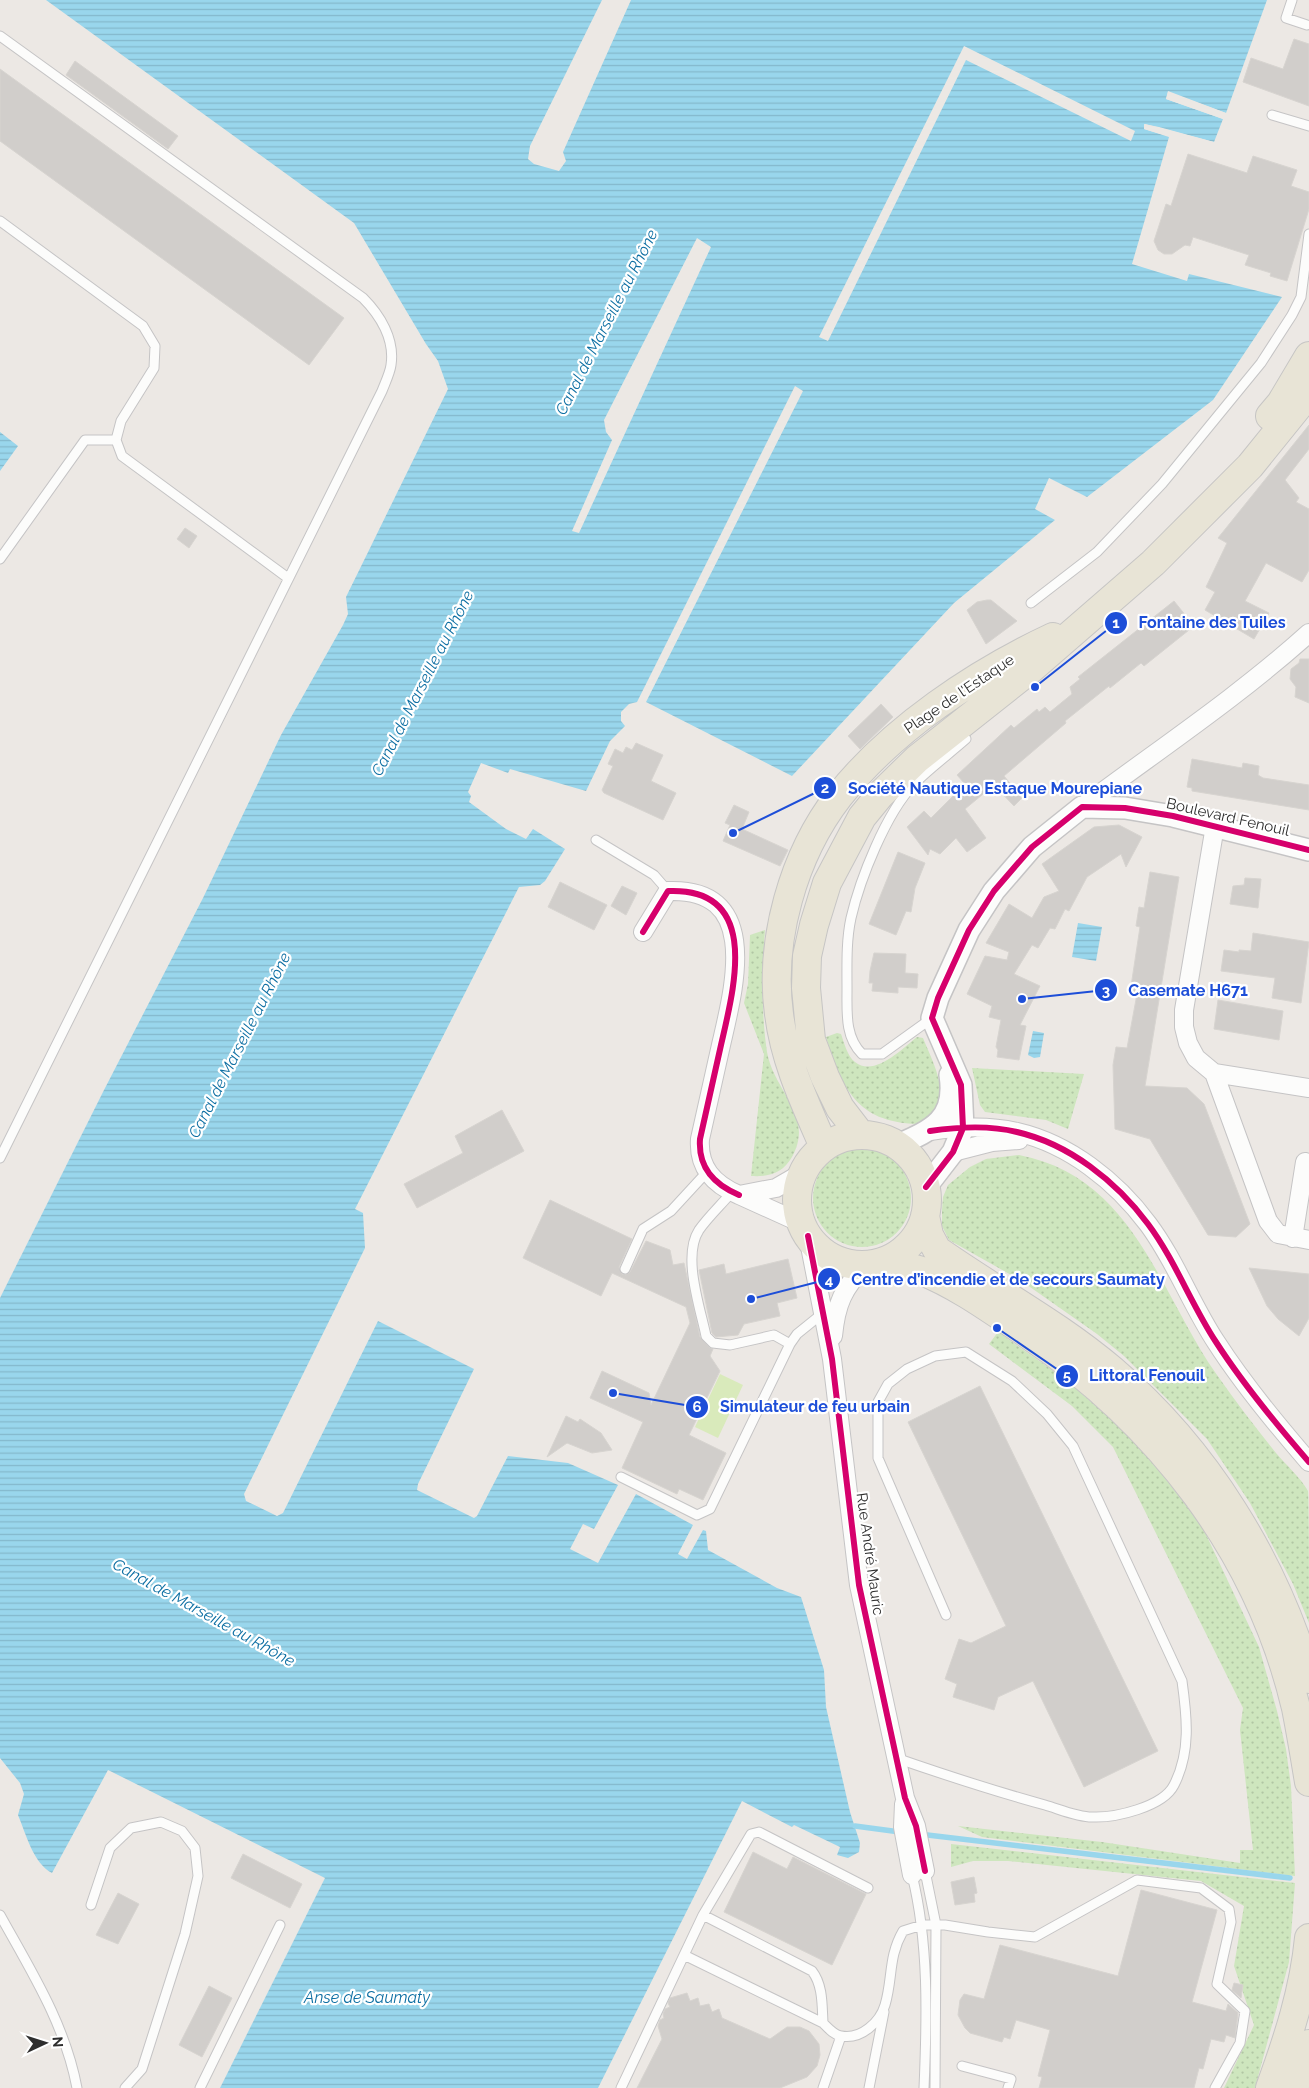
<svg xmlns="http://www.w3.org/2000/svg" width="1309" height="2088" font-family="Raleway,sans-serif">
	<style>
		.grass { fill: url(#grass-dots) }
		.pitch { fill: #d9eabb }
		.water { fill: url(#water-rules); fill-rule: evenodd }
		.pier { fill: #ece8e4 }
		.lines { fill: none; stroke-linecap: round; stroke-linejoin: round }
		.stream { stroke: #99d6ec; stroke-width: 5.5 }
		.building { fill: #d1cecb; stroke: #d7d4d0 }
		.service-casing { stroke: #c5c4c5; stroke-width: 11 }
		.minor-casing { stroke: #c5c4c5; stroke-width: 20 }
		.tertiary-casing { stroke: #c5c4c5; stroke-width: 24 }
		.primary-casing { stroke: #c6c5c4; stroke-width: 30 }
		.service { stroke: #fcfcfb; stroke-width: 9 }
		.minor { stroke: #fcfcfb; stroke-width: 18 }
		.tertiary { stroke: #fcfcfb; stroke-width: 21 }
		.primary { stroke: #e8e4d6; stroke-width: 28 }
		.cycleway-casing { stroke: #fff; stroke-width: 9 }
		.cycleway { stroke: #d6006c; stroke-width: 6 }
		.labels { text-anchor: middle; stroke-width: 4.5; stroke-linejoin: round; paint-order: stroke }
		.street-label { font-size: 15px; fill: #2e2e2e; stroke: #fff }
		.water-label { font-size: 16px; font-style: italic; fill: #0d6fa3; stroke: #fff }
		.leader { fill: none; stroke: #1d4ed8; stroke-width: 2 }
		.callout-dot { fill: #1d4ed8; stroke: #fff; stroke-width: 2 }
		.mark-label { font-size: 15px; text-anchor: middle; font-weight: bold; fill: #fff }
		.callout-label { font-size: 16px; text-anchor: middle; font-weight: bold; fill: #1d4ed8; stroke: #fff; stroke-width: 4.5; stroke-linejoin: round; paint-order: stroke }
	</style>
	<defs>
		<pattern id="grass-dots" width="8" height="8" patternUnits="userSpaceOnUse" patternTransform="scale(1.25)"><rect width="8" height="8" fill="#cee6be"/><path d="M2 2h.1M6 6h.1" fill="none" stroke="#b1c6a4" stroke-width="1.8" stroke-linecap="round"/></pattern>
		<pattern id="water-rules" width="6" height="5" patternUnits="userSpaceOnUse" patternTransform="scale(1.25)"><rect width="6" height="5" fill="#99d6ec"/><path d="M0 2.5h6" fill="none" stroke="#84b8cb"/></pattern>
	</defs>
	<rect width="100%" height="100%" fill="#ece8e4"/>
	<!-- grass -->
	<path class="grass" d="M765 930C762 970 761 1011 767 1052 774 1092 815 1115 792 1157 783 1173 769 1177 751 1176L764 1054 744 1003 748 984 750 935Z
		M837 1033 841 1034C844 1042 847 1056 855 1062 874 1078 903 1048 917 1037L923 1038C935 1068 957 1103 917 1124 857 1122 842 1089 826 1037Z
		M972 1068 1084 1074 1068 1129 1046 1120 985 1112 980 1105Z
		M813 1198a49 49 0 1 1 98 0a49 49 0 1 1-98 0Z
		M1019 1155C1134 1177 1159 1293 1217 1375 1236 1402 1256 1428 1276 1453 1286 1465 1301 1478 1308 1491 1309 1499 1309 1606 1309 1623L1293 1584 1250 1503 1207 1439 1124 1356 1097 1334 1020 1280 949 1240 942 1226V1210L943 1197 948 1185 970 1167 986 1159Z
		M998 1332 1065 1379 1137 1442 1202 1526 1259 1647 1277 1711 1286 1749 1291 1786 1295 1876 982 1837 958 1826 1102 1842 1240 1863V1850H1253L1240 1730 1243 1708 1113 1447 1072 1406 989 1344Z
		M951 1844 1295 1883 1289 1962 1255 2088H1224L1254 2025 1234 1966 1244 1906 1201 1881 1008 1861H973L951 1867Z"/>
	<!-- pitch -->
	<path class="pitch" d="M720 1374 743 1385 718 1438 695 1427Z"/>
	<!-- water -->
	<path class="water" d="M46 0H602L530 146 528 159 534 164 559 171 566 161 563 152 631 0H1267L1226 113 1168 92 1166 99 1223 119 1214 142 1145 124 1144 129 1169 137 1132 264 1187 281 1189 274 1282 297 1213 400 1087 497 1049 478 1035 509 1055 520 954 603 792 776 646 702 803 391 795 386 637 702 629 704 621 712V721L625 726 610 741 586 791 510 769 508 773 481 763 468 792 471 796 469 802 506 829 526 839 533 829 565 849 545 881 540 885 519 887 355 1209 363 1213 365 1248 244 1494 246 1501 277 1516 283 1513 378 1321 474 1369 418 1484 417 1490 474 1518 477 1516 508 1456 568 1463 618 1485 594 1529 583 1524 570 1549 598 1563 636 1494 693 1525 678 1554 687 1559 703 1530 706 1531 708 1550 777 1588 801 1597 824 1670 826 1707 850 1812 860 1843 859 1852 848 1858 837 1855 840 1847 794 1825 792 1827 742 1801 598 2088H220L325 1878 108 1770 52 1873C33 1863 26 1834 18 1815L24 1794 20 1783 0 1758V1298L104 1090 203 898 281 735 343 625 348 614 346 597 448 389 438 361 426 344 354 223ZM964 46 1135 131 1131 141 966 60 828 341 819 337ZM697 238 711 247 579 533 572 531 612 440 606 432 604 420Z
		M0 432 18 446 0 471Z
		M1078 923 1102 927 1096 961 1072 957Z
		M1033 1031 1044 1033 1040 1057 1034 1058 1028 1055Z"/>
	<!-- pier -->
	<path class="pier" d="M1168 91 1226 113 1225 115 1170 95 1169 97 1224 117 1223 119 1166 99Z
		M1144 124 1159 127 1214 142 1213 145 1147 127 1171 137 1144 129Z"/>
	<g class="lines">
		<!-- stream -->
		<path class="stream" d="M855 1826 900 1832
			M919 1834 1290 1878"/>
	</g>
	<!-- building -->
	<path class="building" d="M1294 39 1309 44V106L1243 82 1251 58 1283 69Z
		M75 61 178 136 168 149 66 75Z
		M0 69 344 318 309 365 0 141Z
		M1188 154 1247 173 1253 156 1297 170 1291 186 1309 192V209L1287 281 1270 276 1271 273 1245 265 1249 255 1193 237 1190 246 1185 245 1172 254H1164L1158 250 1154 241 1166 204 1171 206Z
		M1309 425V449L1285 480 1299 498 1296 502 1309 509V570L1302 582 1266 563 1245 601 1269 613 1254 639 1205 610 1215 592 1206 587 1227 543 1218 538Z
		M185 528 197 536 189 548 177 539Z
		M987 600H991L1017 621 986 644 967 610 977 602Z
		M1174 601 1194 626 1144 666 1141 663 1110 688 1109 686 1065 721 1066 723 1004 776 1022 798 1014 806 994 785 965 809 986 838 967 852 956 838 940 854 930 849 928 855 907 827 924 811 931 818 965 784 957 775 1011 725 1014 728 1037 709 1039 712 1045 707 1050 712 1072 694 1070 687 1080 679 1078 677Z
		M1300 659H1309V703L1295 697 1296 687 1290 679 1291 669 1299 663Z
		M881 704 893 717 860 749 848 736Z
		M636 743 663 755 651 781 676 793 663 820 604 793 602 790 613 766 608 764 615 749 623 753 626 747 632 750Z
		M1192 759 1242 768 1243 763 1259 766 1258 775 1263 778 1309 785V810L1192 791V788L1187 787Z
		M734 805 749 812 742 829 788 850 780 866 723 841 730 825 725 823Z
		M1119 825 1142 837 1126 867 1121 854 1087 877 1069 911 1065 909 1055 929 1050 928 1038 948 1032 945 1014 974 1040 986 1020 1025 1026 1026 1019 1060 997 1057 998 1050 996 1047 1001 1020 989 1017 992 1006 967 994 985 956 1007 960 1009 952 986 943 1009 904 1032 918 1044 897 1059 891 1042 864 1094 827Z
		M898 852 925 863 915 888 911 912 906 911 896 935 869 924Z
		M1150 872 1179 877 1145 1086 1187 1088 1204 1104 1250 1224 1236 1237 1208 1235 1150 1139 1115 1129 1113 1065 1116 1047 1127 1048 1137 994 1130 993 1140 927 1136 926 1139 907 1144 908Z
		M1245 878 1261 879 1258 908 1230 904 1233 886 1244 885Z
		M560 882 607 905 594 930 548 907Z
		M622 886 637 893 626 915 611 906Z
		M1253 933 1309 942 1301 1003 1272 998 1275 978 1221 971 1224 950 1239 952V950L1251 951Z
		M874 953 906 954 905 973 918 974 917 988 898 987V993L872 991 873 983H869L870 971Z
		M1218 1000 1283 1011 1279 1040 1214 1029Z
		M502 1110 524 1151 417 1208 404 1184 463 1153 455 1136Z
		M550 1200 632 1239 619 1267 622 1274 626 1275 630 1272 646 1241 670 1250 673 1265 684 1263 700 1337 709 1347 713 1349 710 1356 720 1371 689 1435 726 1453 703 1500 679 1489 677 1494 622 1468 643 1422 590 1398 602 1371 649 1393 651 1405 690 1323 686 1307 612 1273 601 1296 523 1258Z
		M788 1259 797 1298 777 1303 780 1316 744 1324 738 1335 716 1337 712 1333 699 1270 724 1264 726 1274Z
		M1249 1268 1309 1274V1318L1299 1336 1278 1319 1267 1306Z
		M980 1386 1158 1751 1084 1787 1033 1681 998 1697 994 1710 953 1697 957 1684 945 1679 959 1639 971 1643 1006 1626 908 1422Z
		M566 1416 578 1422 580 1419 601 1433 612 1450 592 1453 567 1443 547 1457Z
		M753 1852 787 1869 793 1857 866 1894 832 1965 724 1912Z
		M243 1854 302 1884 290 1908 231 1878Z
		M974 1877 977 1893 974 1894 975 1902 955 1905 951 1882Z
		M1141 1890 1217 1910 1192 2002 1226 2011 1228 2004 1238 2013 1235 2038 1226 2035 1224 2042 1211 2039 1203 2069 1199 2068 1194 2088H1039L1042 2077 1038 2076 1050 2030 1016 2020 1010 2039 1004 2037 1002 2042 970 2033 965 2028 958 2015 960 2000 964 1994 984 1999 1000 1945 1118 1976Z
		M118 1893 139 1904 118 1944 96 1935Z
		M1234 1983 1243 1985 1241 1998 1232 1990Z
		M209 1986 232 1998 202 2057 179 2045Z
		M687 1993 690 2001 698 1998 700 2006 709 2004 712 2012 719 2009 722 2018 770 2039 787 2027H800L809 2031 819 2044 820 2055 817 2066 807 2077 780 2088H637L662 2039 658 2026 660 2020 664 2018 663 2014 665 2009 670 2007 668 2003 670 1998Z"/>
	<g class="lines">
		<!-- service casing -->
		<g class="service-casing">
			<path id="service" d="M1292 0 1286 18 1307 25
				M0 36 363 298C380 315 395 339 391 365 390 373 385 383 382 391L0 1158
				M1272 115 1309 126
				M0 221 143 326 155 346 154 368 121 421 116 440 122 456 288 578
				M0 559 85 440H116
				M1031 603 1097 552 1162 484 1261 363 1292 315 1301 297 1309 234
				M596 840 654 875 668 891
				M932 1018 882 1054H862C845 1037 847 1013 847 990 847 966 846 941 851 918 860 879 886 813 914 784 930 768 949 754 966 739
				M732 1192C721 1205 708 1217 699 1230 682 1256 700 1307 706 1336L713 1343 730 1345 774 1335 790 1344
				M625 1269 643 1229 671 1211 706 1173
				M621 1477 697 1515 710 1509 790 1344 797 1334 823 1313
				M896 1758C945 1775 994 1791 1045 1805 1059 1809 1077 1817 1092 1817 1115 1818 1163 1807 1174 1785 1191 1752 1187 1717 1182 1681L1073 1446 1047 1414 1012 1381 966 1352 935 1356 907 1369 888 1384 878 1402V1458L946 1615
				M925 1871 936 1925 935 2088
				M912 1875C929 1943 927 2018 924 2088
				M91 1905 110 1848 131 1828 161 1822 182 1831 195 1848 198 1876 185 1934 142 2069 125 2088
				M0 1915C31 1971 65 2024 77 2088
				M703 1915 812 1971C823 1985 822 2005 823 2023
				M684 1955 823 2023C828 2028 834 2035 841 2036 861 2040 880 2022 885 2005 893 1978 888 1957 903 1931L922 1925H945L988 1932 1035 1937 1137 1880 1201 1888 1229 1909 1231 1922 1217 1984 1245 2011 1240 2043 1215 2088
				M962 2066 1011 2079 1008 2088
				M200 2088 280 1925
				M621 2088 703 1915 751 1834 759 1832 868 1888
				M823 2088 841 2036
				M869 2088 884 2012"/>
		</g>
		<!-- minor casing -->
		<g class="minor-casing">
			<path id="minor" d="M1082 807C1158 750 1238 697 1309 633
				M1215 826 1184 1010V1027L1188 1043 1196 1058 1214 1073 1309 1088
				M643 932 668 891C762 887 734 988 721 1045 714 1076 707 1108 700 1139 698 1167 713 1184 739 1195
				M1214 1073 1268 1221 1278 1234 1309 1240
				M930 1131C957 1127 989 1125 1017 1132 1069 1144 1116 1181 1148 1224 1175 1260 1191 1304 1216 1342 1243 1384 1276 1424 1309 1462
				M953 1152 992 1142 1019 1140
				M801 1223 739 1195 776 1188 802 1173
				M808 1236 832 1359 859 1585 905 1798 916 1826 925 1871
				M1293 1238 1305 1162 1309 1163
				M833 1336C836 1304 843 1288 866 1265
				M904 1804 903 1827 912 1875"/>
		</g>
		<!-- tertiary casing -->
		<g class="tertiary-casing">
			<path id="tertiary" d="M898 1145C932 1130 957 1119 950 1075
				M926 1187 953 1152 963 1128 961 1085 932 1018 938 998 969 930 994 891 1032 847 1082 807 1125 808 1173 816 1309 850"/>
		</g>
		<!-- primary casing -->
		<g class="primary-casing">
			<path id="primary" d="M1270 416 1281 403 1309 356
				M860 1134 840 1108 825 1077 811 1040 806 988 807 956 814 925 827 883 862 817 880 795 917 759 1032 668 1153 563 1250 466 1309 393
				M797 1200a65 65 0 1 1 130 0a65 65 0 1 1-130 0Z
				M824 1147C805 1103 785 1062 779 1014 769 941 793 855 839 796 892 729 976 673 1053 637
				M925 1216 929 1235 937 1250C995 1291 1058 1324 1112 1370 1207 1451 1274 1561 1309 1679
				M882 1262C895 1265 910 1267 922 1271 959 1286 993 1311 1026 1333 1158 1422 1259 1551 1296 1708 1301 1733 1305 1758 1309 1782
				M1270 2088C1288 2039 1304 1990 1309 1938
				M1294 2088 1309 2044"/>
		</g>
		<!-- service -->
		<use href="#service" class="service"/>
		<!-- minor -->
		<use href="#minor" class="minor"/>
		<!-- tertiary -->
		<use href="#tertiary" class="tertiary"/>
		<!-- primary -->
		<use href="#primary" class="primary"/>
		<!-- cycleway casing -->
		<g class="cycleway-casing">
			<path id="cycleway" d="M643 932 668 891C762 887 734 988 721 1045 714 1076 707 1108 700 1139 698 1167 713 1184 739 1195
				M930 1131C957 1127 989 1125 1017 1132 1069 1144 1116 1181 1148 1224 1175 1260 1191 1304 1216 1342 1243 1384 1276 1424 1309 1462
				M926 1187 953 1152 963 1128 961 1085 932 1018 938 998 969 930 994 891 1032 847 1082 807 1125 808 1173 816 1309 850
				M808 1236 832 1359 859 1585 905 1798 916 1826 925 1871"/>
		</g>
		<!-- cycleway -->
		<use href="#cycleway" class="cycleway"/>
	</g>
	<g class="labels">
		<!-- street labels -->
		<g class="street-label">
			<text transform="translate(959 694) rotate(-34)" y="5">Plage de l'Estaque</text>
			<text transform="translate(1228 817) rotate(13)" y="5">Boulevard Fenouil</text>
			<text transform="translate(870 1554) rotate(82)" y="5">Rue André Mauric</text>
		</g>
		<!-- water labels -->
		<g class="water-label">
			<text transform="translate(606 322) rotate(-63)" y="6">Canal de Marseille au Rhône</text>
			<text transform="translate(422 683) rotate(-63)" y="6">Canal de Marseille au Rhône</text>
			<text transform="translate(239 1045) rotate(-63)" y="6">Canal de Marseille au Rhône</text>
			<text transform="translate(204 1612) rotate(29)" y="6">Canal de Marseille au Rhône</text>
			<text x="367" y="2003">Anse de Saumaty</text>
		</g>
	</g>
	<!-- callouts -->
	<path class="leader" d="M1035 687L1116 623M733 833L825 788M1022 999L1106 990M751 1299L829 1279M997 1328L1067 1376M613 1393L697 1407"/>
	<g class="callout-dot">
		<circle cx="1035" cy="687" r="5"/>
		<circle cx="733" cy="833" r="5"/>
		<circle cx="1022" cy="999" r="5"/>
		<circle cx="751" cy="1299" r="5"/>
		<circle cx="997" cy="1328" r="5"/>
		<circle cx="613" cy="1393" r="5"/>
		<circle cx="1116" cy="623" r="12"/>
		<circle cx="825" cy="788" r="12"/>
		<circle cx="1106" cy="990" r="12"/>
		<circle cx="829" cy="1279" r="12"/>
		<circle cx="1067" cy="1376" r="12"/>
		<circle cx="697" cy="1407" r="12"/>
	</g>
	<g class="mark-label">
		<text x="1116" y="628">1</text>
		<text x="825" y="793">2</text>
		<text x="1106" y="996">3</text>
		<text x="829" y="1285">4</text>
		<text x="1067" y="1381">5</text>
		<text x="697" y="1412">6</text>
	</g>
	<g class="callout-label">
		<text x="1212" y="628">Fontaine des Tuiles</text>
		<text x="995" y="794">Société Nautique Estaque Mourepiane</text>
		<text x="1188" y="996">Casemate H671</text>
		<text x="1008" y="1285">Centre d’incendie et de secours Saumaty</text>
		<text x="1147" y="1381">Littoral Fenouil</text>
		<text x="815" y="1412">Simulateur de feu urbain</text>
	</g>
	<!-- north arrow -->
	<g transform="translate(45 2043) rotate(86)" stroke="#ffffff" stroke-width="4" paint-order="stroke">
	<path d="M0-4L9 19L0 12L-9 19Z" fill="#2e2e2e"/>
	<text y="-8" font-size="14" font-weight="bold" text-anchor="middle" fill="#2e2e2e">N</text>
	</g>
</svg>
